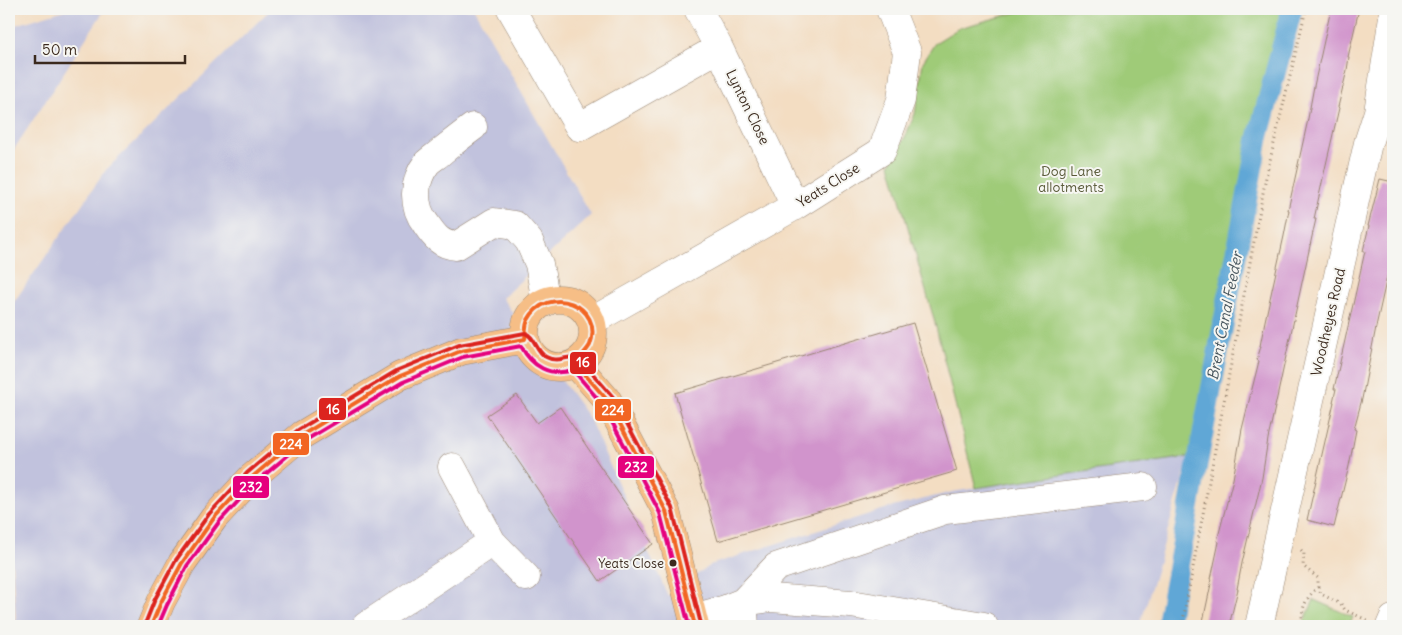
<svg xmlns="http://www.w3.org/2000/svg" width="1402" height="635" font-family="Delius,sans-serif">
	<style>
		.industrial { fill: #c1c2dd }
		.green { fill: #9fcb78; stroke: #6d7a4b }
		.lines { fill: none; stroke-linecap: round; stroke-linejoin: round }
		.canal { stroke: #60a7d6; stroke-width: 21 }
		.building { fill: #d194cc }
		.minor-casing { stroke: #978470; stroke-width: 29 }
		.major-casing { stroke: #978470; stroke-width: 29 }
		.path { stroke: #978470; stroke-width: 3; stroke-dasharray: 1 4; stroke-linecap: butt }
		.minor { stroke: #fff; stroke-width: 28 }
		.major { stroke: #f6be86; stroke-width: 28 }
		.bus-1-casing { stroke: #f6f6f2; stroke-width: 8 }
		.bus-2-casing { stroke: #f6f6f2; stroke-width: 8 }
		.bus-3-casing { stroke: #f6f6f2; stroke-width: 8 }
		.bus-1 { stroke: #f26522; stroke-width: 4 }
		.bus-2 { stroke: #e5007d; stroke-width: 4 }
		.bus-3 { stroke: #dc241f; stroke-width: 4 }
		.bus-dot { fill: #3b2a1e; stroke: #f6f6f2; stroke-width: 2 }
		.labels { text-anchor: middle; stroke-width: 4; stroke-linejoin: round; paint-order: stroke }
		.bus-label { font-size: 13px; fill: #3b2a1e; stroke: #f6f6f2; text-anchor: end }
		.street-label { font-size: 14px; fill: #3b2a1e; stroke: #f6f6f2 }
		.park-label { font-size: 14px; fill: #595a39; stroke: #f6f6f2 }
		.water-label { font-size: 15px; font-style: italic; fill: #48565e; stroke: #f6f6f2 }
		.line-badge { stroke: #f6f6f2; stroke-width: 2 }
		.badge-label { font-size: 14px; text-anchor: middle; font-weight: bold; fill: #fff }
	</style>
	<rect width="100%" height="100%" fill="#f6f6f2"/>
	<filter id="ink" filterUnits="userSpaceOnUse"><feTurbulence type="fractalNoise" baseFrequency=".02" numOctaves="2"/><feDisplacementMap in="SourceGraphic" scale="10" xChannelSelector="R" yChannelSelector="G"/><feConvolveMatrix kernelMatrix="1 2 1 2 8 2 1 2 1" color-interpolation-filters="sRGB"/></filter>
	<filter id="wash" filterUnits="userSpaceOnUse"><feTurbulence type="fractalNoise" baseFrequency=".0096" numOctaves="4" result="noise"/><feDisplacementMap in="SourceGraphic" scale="20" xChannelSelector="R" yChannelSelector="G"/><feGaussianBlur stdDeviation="1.12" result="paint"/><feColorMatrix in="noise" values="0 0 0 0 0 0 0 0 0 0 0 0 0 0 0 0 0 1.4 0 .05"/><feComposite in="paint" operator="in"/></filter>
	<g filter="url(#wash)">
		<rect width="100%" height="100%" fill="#f3ddc2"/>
		<!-- industrial -->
		<path class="industrial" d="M68 9H105L9 157V27Z
			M271 9H474L591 215 502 298 589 418 668 596 710 565 885 509 952 492 1026 480 1189 457 1140 626H18L16 619 9 518V309L106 170Z"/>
		<!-- green -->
		<path class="green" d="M1029 9H1281L1277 43 1256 122 1189 457 1026 480 976 488 935 323 890 164 905 137 915 114 923 62 935 43 959 28Z
			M1314 600 1353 617 1349 626H1302Z"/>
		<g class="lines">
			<!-- canal -->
			<path class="canal" d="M1167 626 1258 138 1292 9"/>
		</g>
		<g id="blocks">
			<!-- building -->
			<path class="building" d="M1331 9H1359L1348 57H1349L1347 70 1338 107 1339 108 1325 169 1314 219H1316L1313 232 1268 439 1262 478 1242 563 1237 589H1238L1229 626H1202L1212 579H1211L1219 542 1217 541 1233 479 1242 429 1259 361 1257 360 1261 346H1260L1265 321 1284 236 1289 210H1288L1307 124 1314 86Z
				M1380 179 1393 182V250L1377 322 1362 399 1354 429 1356 430 1349 466 1334 527 1307 520 1334 402H1333L1336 389H1334L1365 251H1363L1369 226H1368Z
				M913 323 957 471 718 541 675 393Z
				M517 395 537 423 560 407 653 544 600 581 487 415Z"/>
		</g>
	</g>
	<g filter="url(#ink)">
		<use href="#blocks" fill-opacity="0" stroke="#978470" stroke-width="1"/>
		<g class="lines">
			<!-- minor casing -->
			<g class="minor-casing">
				<path id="minor" d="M511 9 579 127 719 48
					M698 9 719 48 795 206
					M473 127C462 135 452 143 442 151 438 155 431 159 427 163 413 181 412 206 426 224 434 236 441 245 456 246L494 222 515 225 529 241 539 264 546 302
					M592 321 795 206 882 151 901 100 907 52 890 9
					M492 542 526 577
					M693 618 726 609 743 602 776 567 945 510 1143 487
					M366 626 492 542 452 467
					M745 626 743 602 771 598 851 604 984 626
					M1259 626 1368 143 1378 112 1393 17
					M1390 626 1393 619"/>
			</g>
			<!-- major casing -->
			<g class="major-casing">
				<path id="major" d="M525 333a34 34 0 1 1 68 0a34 34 0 1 1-68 0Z
					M575 363 608 401 666 511 695 626
					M151 626 161 602 182 563 214 518 251 478 302 435 400 376 461 351 525 339"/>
			</g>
			<!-- path -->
			<path class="path" d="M1301 550 1304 553 1303 566 1318 578V587C1305 599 1301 608 1302 626
				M1318 587 1321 594 1341 604 1345 610 1369 621
				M1182 626 1266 177 1306 9"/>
			<!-- minor -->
			<use href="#minor" class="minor"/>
			<!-- major -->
			<use href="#major" class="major"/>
			<!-- bus-1 casing -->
			<g class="bus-1-casing">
				<path id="bus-1" d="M151 626 161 602 182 563 214 518 251 478 302 435 400 376 461 351 525 339C526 333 525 325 528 320 548 283 605 305 590 345 587 351 580 357 575 363L608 401 666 511 695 626"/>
			</g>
			<!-- bus-2 casing -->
			<g class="bus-2-casing">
				<path id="bus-2" d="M158 626 167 605 187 566 219 522 255 483 306 440 403 382 463 357 521 346C532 367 550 377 573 370L603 405 660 513 689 626"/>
			</g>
			<!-- bus-3 casing -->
			<g class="bus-3-casing">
				<path id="bus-3" d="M145 624 155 599 176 560 209 514 247 473 298 430 398 370 459 345 525 333C535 336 536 352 546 357 559 364 568 354 579 358L613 397 672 508 701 624"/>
			</g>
			<!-- bus-1 -->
			<use href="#bus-1" class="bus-1"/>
			<!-- bus-2 -->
			<use href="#bus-2" class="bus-2"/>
			<!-- bus-3 -->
			<use href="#bus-3" class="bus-3"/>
		</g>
	</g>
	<!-- markers -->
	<circle class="bus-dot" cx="673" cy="563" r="4.5"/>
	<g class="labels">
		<!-- bus labels -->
		<g class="bus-label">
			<text x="664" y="568">Yeats Close</text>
		</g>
		<!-- street labels -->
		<g class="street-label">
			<text transform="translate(748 107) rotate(64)" y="5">Lynton Close</text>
			<text transform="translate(828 185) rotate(-32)" y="5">Yeats Close</text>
			<text transform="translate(1328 322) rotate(-77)" y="5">Woodheyes Road</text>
		</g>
		<!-- park labels -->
		<g class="park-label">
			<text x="1071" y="176">Dog Lane<tspan x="1071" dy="16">allotments</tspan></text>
		</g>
		<!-- water labels -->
		<g class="water-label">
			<text transform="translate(1225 316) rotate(-79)" y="5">Brent Canal Feeder</text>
		</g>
	</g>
	<g class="line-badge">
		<rect x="569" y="351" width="28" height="24" rx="5" fill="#dc241f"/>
		<rect x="318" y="397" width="29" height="24" rx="5" fill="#dc241f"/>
		<rect x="594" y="398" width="38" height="24" rx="5" fill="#f26522"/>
		<rect x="272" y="432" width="38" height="24" rx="5" fill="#f26522"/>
		<rect x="617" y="455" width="38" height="24" rx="5" fill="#e5007d"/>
		<rect x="232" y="475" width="38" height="24" rx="5" fill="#e5007d"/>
	</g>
	<g class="badge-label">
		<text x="583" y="367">16</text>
		<text x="333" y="414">16</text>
		<text x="613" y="415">224</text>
		<text x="291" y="449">224</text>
		<text x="636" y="472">232</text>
		<text x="251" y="492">232</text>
	</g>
	<!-- margin -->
	<rect width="1402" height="635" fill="none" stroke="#f6f6f2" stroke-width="30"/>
	<!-- scale -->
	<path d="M35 55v8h150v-8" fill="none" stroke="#3b2a1e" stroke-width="2.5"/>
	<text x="42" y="55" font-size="15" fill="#3b2a1e" stroke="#f6f6f2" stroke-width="4" paint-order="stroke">50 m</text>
</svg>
